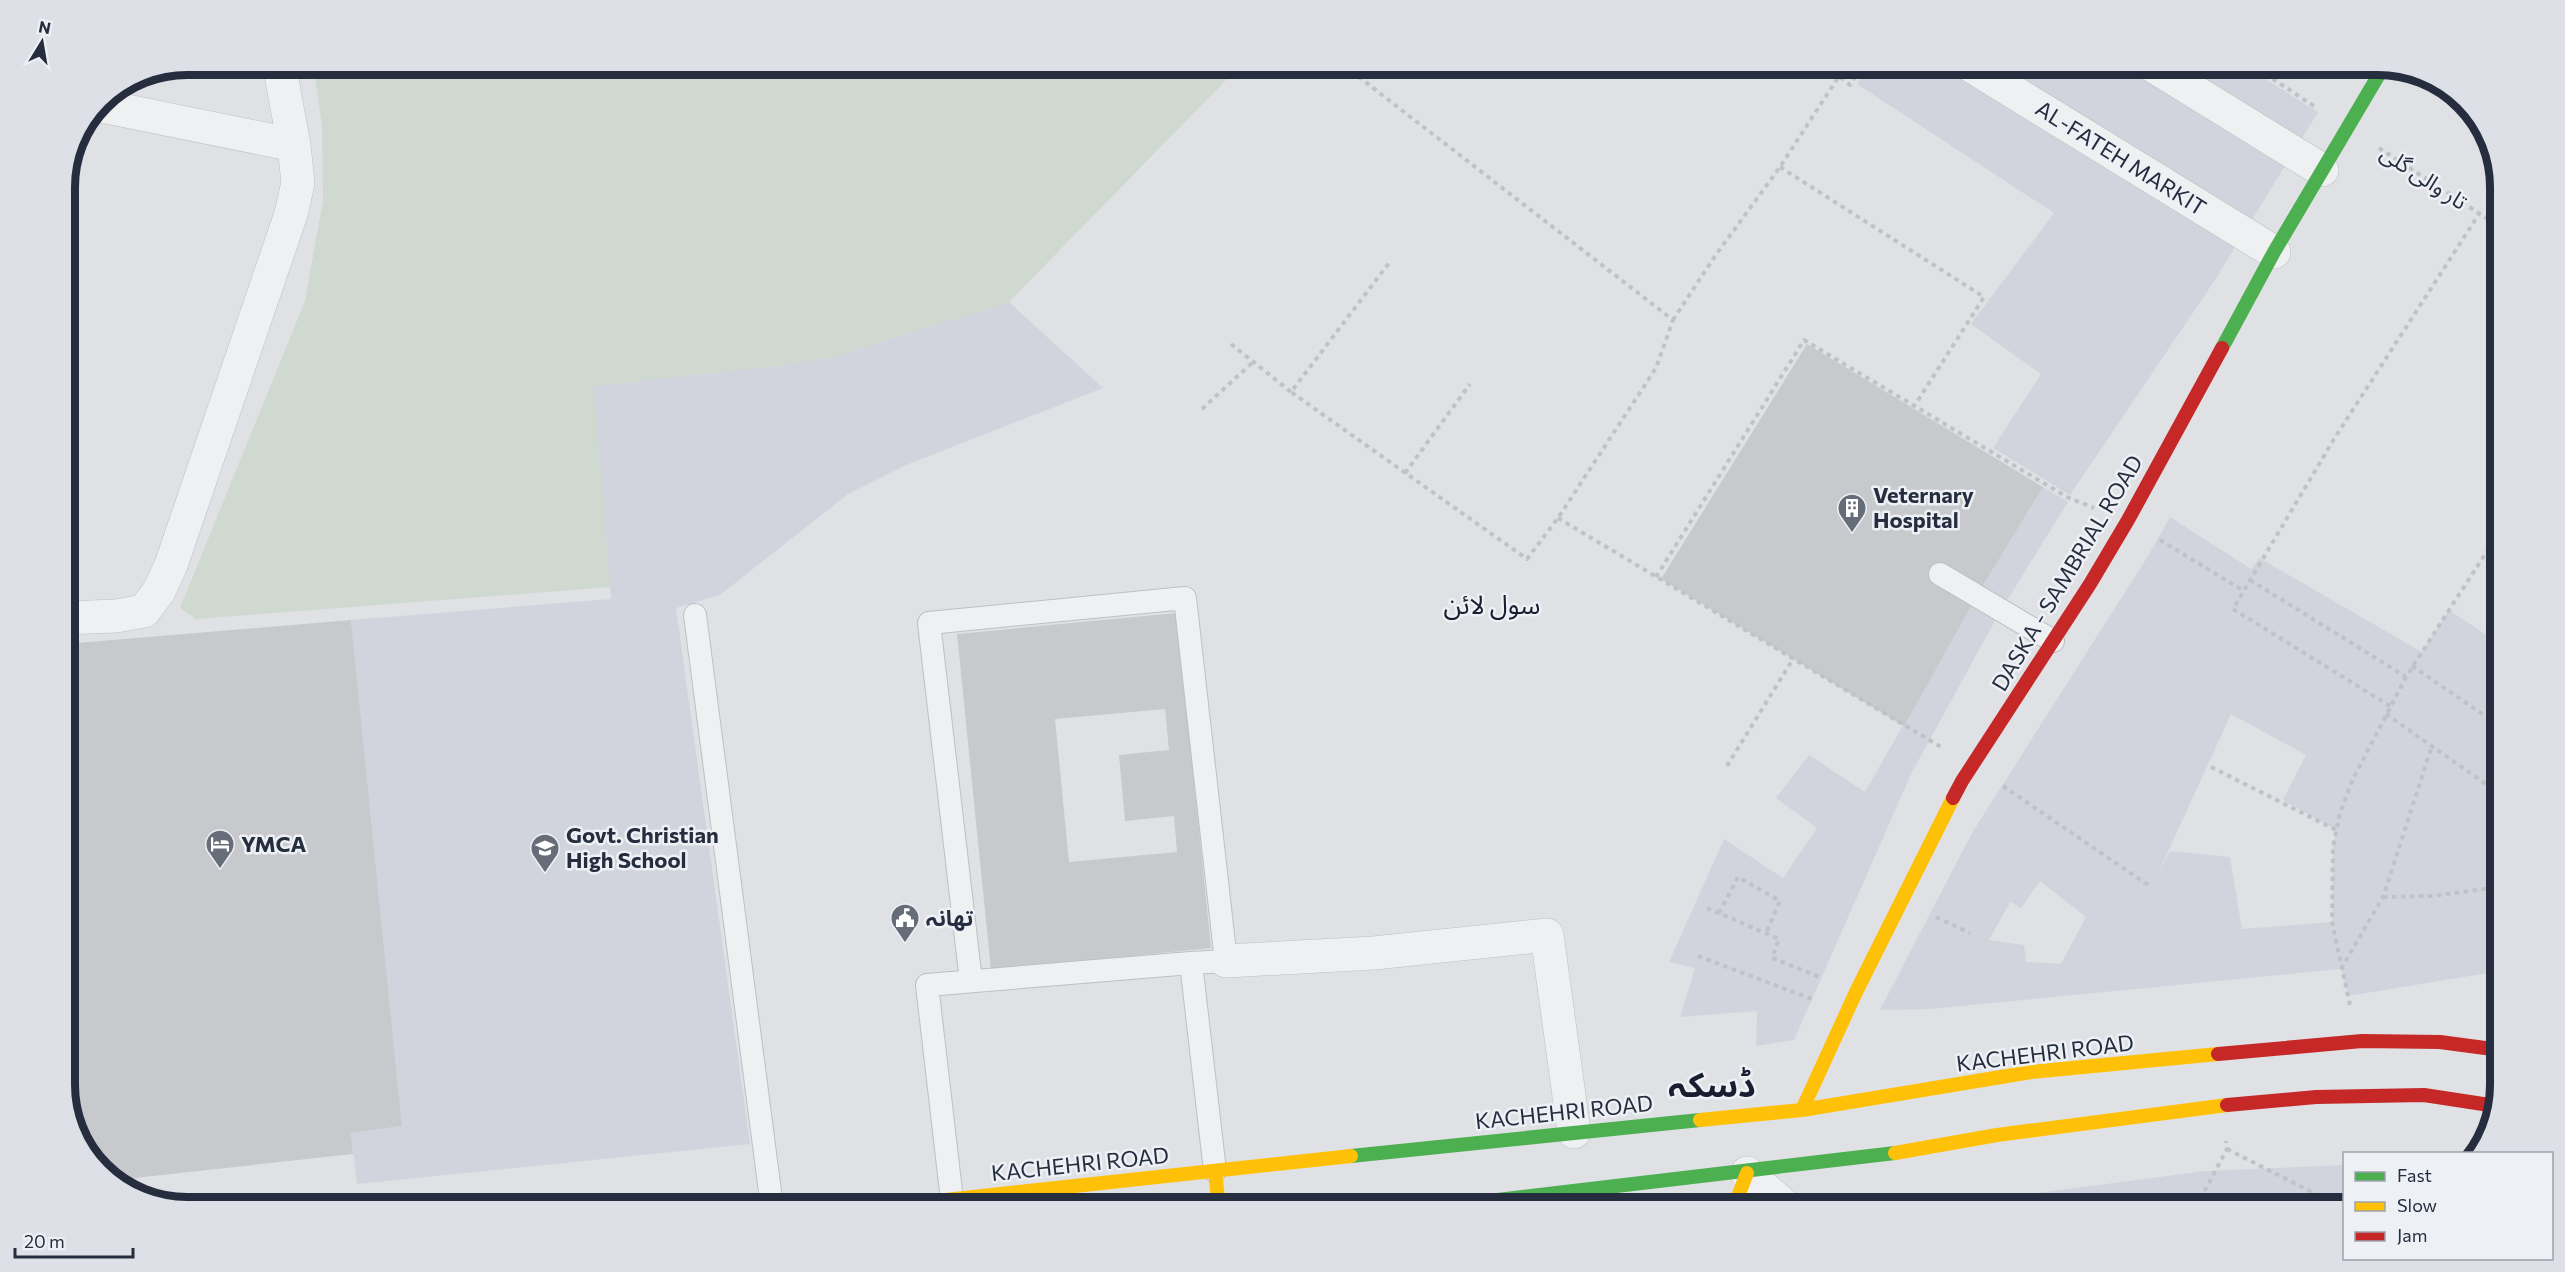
<svg xmlns="http://www.w3.org/2000/svg" width="2565" height="1272" font-family="Commissioner,'Noto Sans Arabic',sans-serif">
	<style>
		.built { fill: #d1d4dc; fill-rule: evenodd }
		.green { fill: #cfd9d0 }
		.building { fill: #c8c9cd; fill-rule: evenodd }
		.lines { fill: none; stroke-linecap: round; stroke-linejoin: round }
		.lane-casing { stroke: #bebfc3; stroke-width: 24 }
		.street-casing { stroke: #bebfc3; stroke-width: 34 }
		.path { stroke: #c1c2c7; stroke-width: 4; stroke-dasharray: 4.5 4.5; stroke-linecap: butt }
		.lane { stroke: #eff0f2; stroke-width: 22 }
		.street { stroke: #eff0f2; stroke-width: 33 }
		.fast { stroke: #4caf50; stroke-width: 14 }
		.slow { stroke: #ffc107; stroke-width: 14 }
		.jam { stroke: #c62828; stroke-width: 14 }
		.labels { text-anchor: middle; stroke-width: 5; stroke-linejoin: round; paint-order: stroke }
		.street-label { font-size: 22px; fill: #262d3f; stroke: #edf0f5 }
		.poi-label { font-size: 22px; font-weight: bold; fill: #262d3f; stroke: #edf0f5; text-anchor: start }
		.quarter-label { font-size: 26px; fill: #181e30; stroke: #edf0f5 }
		.town-label { font-size: 34px; font-weight: bold; fill: #181e30; stroke: #edf0f5 }
		.rim { fill: none; stroke: #262d3f; stroke-width: 8 }
	</style>
	<rect width="100%" height="100%" fill="#e0e1e5"/>
	<!-- built -->
	<path class="built" d="M1870 65H2243L2318 112 2215 280 2070 495 1993 448 2041 374 1971 324 2054 213 1857 84Z
		M1009 302 1103 388 906 465 848 494 720 595 676 608 750 1144 357 1184 351 1133 402 1126 351 620 611 599 593 386 784 365 832 357Z
		M2043 487 2068 502 2006 602 1982 587Z
		M2170 517 2251 569 2259 558 2422 652 2449 610 2500 644V971L2348 996 2341 969 1930 1009 1880 1010 1972 833 2148 556ZM2231 714 2306 755 2283 800 2336 830 2333 847 2332 922 2242 929 2230 857 2170 851 2156 878ZM2040 881 2086 917 2061 964 2026 962 2024 945 1989 940 2010 902 2021 908Z
		M1972 605 1996 619 1912 772 1794 1040 1756 1046 1757 1011 1680 1017 1695 968 1669 962 1724 839 1783 878 1817 828 1776 798 1809 755 1865 792Z
		M2344 1165V1207H1930L2205 1171Z"/>
	<!-- green -->
	<path class="green" d="M1207 64 1227 79 1009 302 832 357 784 365 594 386 610 587 196 619 180 608 305 301 323 200 322 125 313 65Z"/>
	<!-- building -->
	<path class="building" d="M1807 344 2043 487 1982 587 1904 726 1661 579Z
		M1177 613 1211 948 991 970 957 634ZM1165 709 1169 750 1119 755 1125 821 1174 816 1177 852 1069 862 1055 719Z
		M351 620 402 1126 351 1133 353 1154 116 1180 85 1153 65 1093V644Z"/>
	<g class="lines">
		<!-- lane casing -->
		<g class="lane-casing">
			<path id="lane" d="M1940 574 2053 641
				M695 615 772 1207
				M971 981 929 623 1185 598 1226 961 1191 963 1215 1171
				M952 1200 927 985 1191 963"/>
		</g>
		<!-- street casing -->
		<g class="street-casing">
			<path id="street" d="M1968 64 2274 252
				M2150 64 2322 170
				M97 105 294 145
				M65 618 116 616 144 611 159 591 171 565 291 214 298 183 294 145 279 64
				M1226 961 1374 953 1547 935 1574 1132
				M1747 1173 1786 1207"/>
		</g>
		<!-- path -->
		<path class="path" d="M1358 64 1352 72 1355 74 1673 320 1656 368 1558 518 1527 559 1291 392 1389 263
			M2250 64 2317 108
			M2379 148 2500 227
			M1780 167 1984 297 1915 405
			M1673 320 1715 256 1780 167 1839 76 1850 85 1863 64
			M1231 344 1291 392
			M1202 409 1253 362
			M1405 473 1470 384
			M1558 518 1941 747
			M2160 540 2244 591
			M1656 577 1804 340 2067 497 2094 508
			M2250 580 2406 677
			M2412 666 2500 726
			M2390 706 2233 609 2334 439 2479 214
			M2386 714 2500 794
			M1727 766 1793 659
			M2211 767 2336 830
			M2003 786 2148 885
			M2383 897 2431 896 2500 887
			M1707 908 1779 939 1772 958 1822 978
			M1719 913 1738 877 1780 901 1766 933
			M1936 917 1970 933
			M1698 956 1812 999
			M2341 969 2383 897 2432 746
			M2350 1005 2332 922 2333 847 2340 813 2353 779 2406 677 2500 531
			M2227 1149 2341 1207
			M2120 1201 2133 1207
			M2196 1207 2227 1149 2226 1141"/>
		<!-- lane -->
		<use href="#lane" class="lane"/>
		<!-- street -->
		<use href="#street" class="street"/>
		<!-- fast -->
		<path class="fast" d="M2222 348 2274 252 2384 66
			M1351 1156 1700 1120
			M1438 1207 1895 1153"/>
		<!-- slow -->
		<path class="slow" d="M1802 1110 1856 992 1953 798
			M1700 1120 1802 1110 2031 1072 2218 1054
			M1895 1153 1997 1135 2227 1105
			M1215 1171 1219 1207
			M881 1207 1351 1156
			M1734 1207 1747 1173"/>
		<!-- jam -->
		<path class="jam" d="M1953 798 1962 781 2090 584 2128 520 2222 348
			M2218 1054 2362 1041 2440 1042 2500 1050
			M2227 1105 2316 1097 2424 1095 2496 1106
			M2473 1154 2489 1135"/>
	</g>
	<!-- icons -->
	<defs>
		<g id="building-pin" transform="scale(1.5)"><path d="M0 17L-7.5 6A9.5 9.5 0 1 1 7.5 6Z" fill="#676c79" stroke="#edf0f5"/><path d="M-4-6H4V6H1V3H-1V6H-4ZM-2.5-4.3h1.7v1.8h-1.7ZM.8-4.3h1.7v1.8H.8ZM-2.5-1h1.7V.8h-1.7ZM.8-1h1.7V.8H.8Z" fill="#fff"/></g>
		<g id="hotel-pin" transform="scale(1.5)"><path d="M0 17L-7.5 6A9.5 9.5 0 1 1 7.5 6Z" fill="#676c79" stroke="#edf0f5"/><path d="M-6-4.5h1.5V1H6V5H4.5V3h-9V5H-6ZM-4 0a1.8 1.8 0 1 1 3.6 0ZM.5 0V-2.5h3Q6-2.5 6 0Z" fill="#fff"/></g>
		<g id="school-pin" transform="scale(1.5)"><path d="M0 17L-7.5 6A9.5 9.5 0 1 1 7.5 6Z" fill="#676c79" stroke="#edf0f5"/><path d="M0-5L7-2L0 1L-7-2ZM-4 1L0 2.5L4 1V4Q0 6-4 4Z" fill="#fff"/></g>
		<g id="civic-pin" transform="scale(1.5)"><path d="M0 17L-7.5 6A9.5 9.5 0 1 1 7.5 6Z" fill="#676c79" stroke="#edf0f5"/><path d="M-.6-6.5H3V-4.5H.6V-3L4-1V1h2V6H-6V1h2V-1L-.6-3ZM-1.2 2.5V6h2.4V2.5Z" fill="#fff"/></g>
	</defs>
	<g fill-rule="evenodd">
		<use href="#building-pin" x="1852" y="508"/>
		<use href="#hotel-pin" x="220" y="844"/>
		<use href="#school-pin" x="545" y="848"/>
		<use href="#civic-pin" x="905" y="918"/>
	</g>
	<g class="labels">
		<!-- street labels -->
		<g class="street-label">
			<text transform="translate(2121 158) rotate(32)" y="8">AL-FATEH MARKIT</text>
			<text transform="translate(2424 177) rotate(33)" y="8">تار والی گلی</text>
			<text transform="translate(2067 573) rotate(-59)" y="8">DASKA - SAMBRIAL ROAD</text>
			<text transform="translate(2045 1053) rotate(-7)" y="8">KACHEHRI ROAD</text>
			<text transform="translate(1564 1112) rotate(-6)" y="8">KACHEHRI ROAD</text>
			<text transform="translate(1080 1164) rotate(-6)" y="8">KACHEHRI ROAD</text>
		</g>
		<!-- poi labels -->
		<g class="poi-label">
			<text x="1873" y="503">Veternary<tspan x="1873" dy="25">Hospital</tspan></text>
			<text x="566" y="843">Govt. Christian<tspan x="566" dy="25">High School</tspan></text>
			<text x="241" y="852">YMCA</text>
			<text x="926" y="926">تھانہ</text>
		</g>
		<!-- quarter labels -->
		<g class="quarter-label">
			<text x="1492" y="614">سول لائن</text>
		</g>
		<!-- town labels -->
		<g class="town-label">
			<text x="1712" y="1097">ڈسکہ</text>
		</g>
	</g>
	<!-- crop -->
	<path d="M0 0H2565V1272H0ZM187 75H2378A112 112 0 0 1 2490 187V1085A112 112 0 0 1 2378 1197H187A112 112 0 0 1 75 1085V187A112 112 0 0 1 187 75Z" fill="#dde0e6" fill-rule="evenodd"/>
	<path class="rim" d="M187 75H2378A112 112 0 0 1 2490 187V1085A112 112 0 0 1 2378 1197H187A112 112 0 0 1 75 1085V187A112 112 0 0 1 187 75Z"/>
	<!-- legend -->
	<rect x="2343" y="1152" width="210" height="108" fill="#edf0f5" stroke="#9da2ac" stroke-width="1.5"/>
	<rect x="2355" y="1172" width="30" height="9" fill="#4caf50" stroke="#9da2ac" stroke-width="1.5"/>
	<text x="2397" y="1182" font-size="18" fill="#262d3f">Fast</text>
	<rect x="2355" y="1202" width="30" height="9" fill="#ffc107" stroke="#9da2ac" stroke-width="1.5"/>
	<text x="2397" y="1212" font-size="18" fill="#262d3f">Slow</text>
	<rect x="2355" y="1232" width="30" height="9" fill="#c62828" stroke="#9da2ac" stroke-width="1.5"/>
	<text x="2397" y="1242" font-size="18" fill="#262d3f">Jam</text>
	<!-- north arrow -->
	<g transform="translate(42 42) rotate(11)" stroke="#edf0f5" stroke-width="4.5" paint-order="stroke">
	<path d="M0-4.5L10 22L0 15L-10 22Z" fill="#262d3f"/>
	<text y="-9" font-size="16" font-weight="bold" text-anchor="middle" fill="#262d3f">N</text>
	</g>
	<!-- scale -->
	<path d="M15 1248v9h118v-9" fill="none" stroke="#262d3f" stroke-width="3"/>
	<text x="24" y="1248" font-size="18" fill="#262d3f" stroke="#edf0f5" stroke-width="4.5" paint-order="stroke">20 m</text>
</svg>
